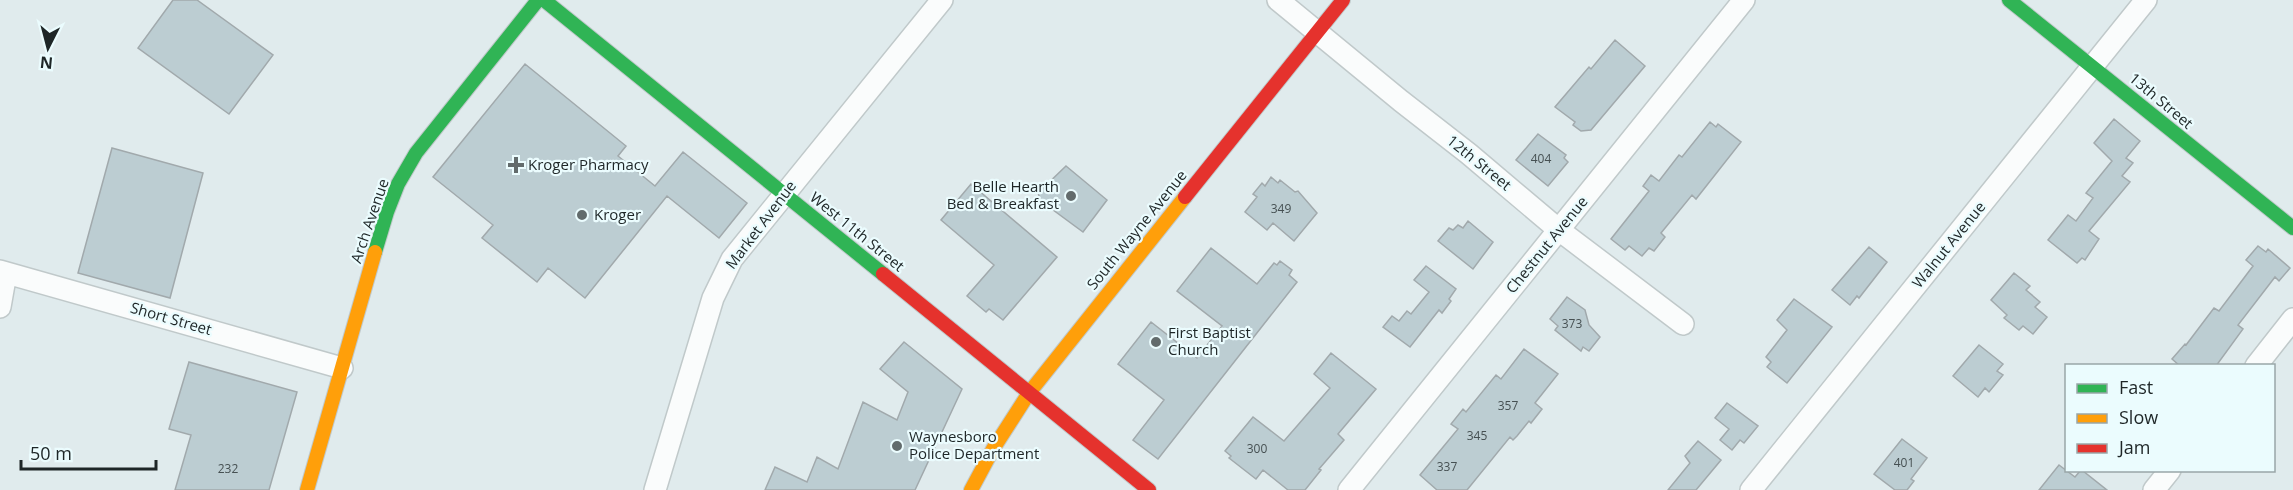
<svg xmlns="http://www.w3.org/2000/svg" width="2293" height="490" font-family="'Open Sans',sans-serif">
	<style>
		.building { fill: #bccdd2; stroke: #a1a9ac; stroke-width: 1.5 }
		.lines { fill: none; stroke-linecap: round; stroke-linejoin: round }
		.street-casing { stroke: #c0c9ca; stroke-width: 24 }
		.fast-casing { stroke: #c0c9ca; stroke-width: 16 }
		.slow-casing { stroke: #c0c9ca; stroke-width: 16 }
		.jam-casing { stroke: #c0c9ca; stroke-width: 16 }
		.street { stroke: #fafcfc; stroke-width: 21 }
		.fast { stroke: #30b455; stroke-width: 14 }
		.slow { stroke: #ff9f0a; stroke-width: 14 }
		.jam { stroke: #e5322d; stroke-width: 14 }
		.poi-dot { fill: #626b6c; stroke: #ebfcfe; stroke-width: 2 }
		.labels { text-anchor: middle; stroke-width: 4.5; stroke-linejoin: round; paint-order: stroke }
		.number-label { font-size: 12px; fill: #465052 }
		.street-label { font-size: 15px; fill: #1e2627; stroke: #ebfcfe }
		.poi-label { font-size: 15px; fill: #1e2627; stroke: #ebfcfe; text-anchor: start }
	</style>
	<rect width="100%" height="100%" fill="#e0ebed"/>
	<!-- building -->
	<path class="building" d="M173 0H197L273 55 229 114 138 48Z
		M1615 40 1645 66 1591 130 1581 131 1573 125 1575 122 1555 107 1589 67 1591 69Z
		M525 64 626 146 618 156 655 186 683 152 747 203 719 238 667 196 585 298 548 268 537 282 482 238 493 225 433 177Z
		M2114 119 2140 141 2126 158 2133 163 2122 176 2130 182 2089 231 2099 239 2085 260 2082 258 2077 263 2048 240 2068 215 2076 221 2093 198 2086 193 2112 161 2094 143Z
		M1710 122 1716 127 1718 124 1741 142 1696 199 1692 195 1661 233 1665 237 1654 251 1649 248 1642 256 1629 246 1625 250 1611 239 1649 191 1643 186 1651 175 1659 181 1679 155 1682 157Z
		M1538 134 1566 155 1564 158 1568 162 1548 186 1516 160Z
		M112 148 203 173 170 298 78 273Z
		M1066 166 1107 200 1083 232 1041 201 1038 193Z
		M1271 177 1278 183 1280 180 1295 192 1298 191 1317 213 1294 241 1273 223 1267 230 1245 212 1257 197 1253 194 1262 183 1265 186Z
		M971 184 1057 257 1003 320 989 309 986 312 967 296 994 265 941 220Z
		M1468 221 1493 242 1473 269 1438 241 1449 228 1453 230 1458 225 1463 228Z
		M2258 246 2266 252 2268 249 2290 268 2279 281 2275 277 2238 325 2243 329 2216 366H2180L2172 359 2185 344 2186 345 2214 308 2219 311 2253 266 2246 260Z
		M1869 247 1887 262 1859 298 1857 296 1850 305 1832 290Z
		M1211 248 1257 284 1274 263 1277 265 1280 261 1292 270 1289 275 1297 282 1158 459 1133 440 1164 400 1118 364 1151 322 1197 358 1222 326 1177 291Z
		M1426 266 1456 289 1449 299 1451 301 1442 313 1439 310 1410 347 1383 327 1392 316 1399 321 1407 311 1411 314 1429 292 1414 280Z
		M2014 273 2030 286 2026 290 2040 302 2035 307 2047 317 2033 334 2023 326 2019 330 2004 318 2007 315 1991 300Z
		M1567 297 1585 310 1589 325 1600 337 1589 351 1583 347 1581 351 1555 330 1558 326 1550 319Z
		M1794 299 1832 327 1787 383 1767 367 1771 362 1766 357 1787 330 1777 320Z
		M904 342 962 389 915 490H765L775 467 807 482 817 457 838 469 863 402 897 420 908 392 880 369Z
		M1979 345 2003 364 1997 371 2003 375 1989 392 1985 388 1978 397 1953 376Z
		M1524 349 1558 374 1535 403 1542 409 1531 423 1529 421 1517 436 1513 440 1510 437 1467 490H1437L1420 475 1458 429 1451 424 1463 409 1466 412 1496 375 1501 379Z
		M1331 353 1376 389 1338 434 1344 440 1319 469 1321 470 1305 490H1288L1263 470 1256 479 1229 458 1231 456 1225 451 1253 417 1284 441 1330 388 1314 374Z
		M189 362 297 392 269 490H175L191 435 169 429Z
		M1727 403 1758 426 1744 443 1740 440 1732 450 1720 440 1729 429 1715 418Z
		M1902 439 1927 458 1911 479 1914 481 1907 490H1895L1874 474Z
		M1698 441 1721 460 1696 490H1668L1690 463 1685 456Z
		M2059 465 2075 477 2080 471H2083L2107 490H2039Z"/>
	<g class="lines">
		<!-- street casing -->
		<g class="street-casing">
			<path id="street" d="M1278 0 1401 101 1469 154 1559 230 1683 324
				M0 271 342 368
				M0 307 6 273
				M2256 366 2293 319
				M655 490 713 298 732 259 942 0
				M1349 490 1744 0
				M1751 490 2146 0
				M2154 490 2170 470"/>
		</g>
		<!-- fast casing -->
		<g class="fast-casing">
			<path id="fast" d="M544 0 883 274
				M2009 0 2293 228
				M375 252 387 212 398 184 416 153 538 0"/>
		</g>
		<!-- slow casing -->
		<g class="slow-casing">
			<path id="slow" d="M307 490 375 252
				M971 490 993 449 1029 393 1185 197"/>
		</g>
		<!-- jam casing -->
		<g class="jam-casing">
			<path id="jam" d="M1185 197 1343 0
				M883 274 1149 490"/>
		</g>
		<!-- street -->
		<use href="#street" class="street"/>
		<!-- fast -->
		<use href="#fast" class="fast"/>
		<!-- slow -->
		<use href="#slow" class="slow"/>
		<!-- jam -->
		<use href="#jam" class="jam"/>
	</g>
	<!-- markers -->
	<g class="poi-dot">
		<path d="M513 156h6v6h6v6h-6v6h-6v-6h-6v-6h6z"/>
		<circle cx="1071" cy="196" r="6"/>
		<circle cx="582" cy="215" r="6"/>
		<circle cx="1156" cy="342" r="6"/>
		<circle cx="897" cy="446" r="6"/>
	</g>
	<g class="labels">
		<!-- number labels -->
		<g class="number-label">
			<text x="1541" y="163">404</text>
			<text x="1281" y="213">349</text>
			<text x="1572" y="328">373</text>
			<text x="1508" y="410">357</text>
			<text x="1477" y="440">345</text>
			<text x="1257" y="453">300</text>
			<text x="1904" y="467">401</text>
			<text x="1447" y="471">337</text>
			<text x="228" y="473">232</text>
		</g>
		<!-- street labels -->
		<g class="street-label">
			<text transform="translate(2161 101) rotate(40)" y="5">13th Street</text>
			<text transform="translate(1479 163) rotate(39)" y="5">12th Street</text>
			<text transform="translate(370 221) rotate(-71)" y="5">Arch Avenue</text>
			<text transform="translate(761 225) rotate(-53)" y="5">Market Avenue</text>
			<text transform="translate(1137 230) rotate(-51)" y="5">South Wayne Avenue</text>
			<text transform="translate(857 232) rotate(39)" y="5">West 11th Street</text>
			<text transform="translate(1547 245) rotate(-51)" y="5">Chestnut Avenue</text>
			<text transform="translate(1949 245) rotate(-51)" y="5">Walnut Avenue</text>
			<text transform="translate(171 319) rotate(16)" y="5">Short Street</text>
		</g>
		<!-- poi labels -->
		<g class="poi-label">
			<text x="528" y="170">Kroger Pharmacy</text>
			<text x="1059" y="192" text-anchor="end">Belle Hearth<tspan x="1059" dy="17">Bed &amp; Breakfast</tspan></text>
			<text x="594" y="220">Kroger</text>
			<text x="1168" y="338">First Baptist<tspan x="1168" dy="17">Church</tspan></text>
			<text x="909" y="442">Waynesboro<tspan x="909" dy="17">Police Department</tspan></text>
		</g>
	</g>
	<!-- legend -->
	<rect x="2065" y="364" width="210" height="108" fill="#ebfcfe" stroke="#99a6a8" stroke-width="1.5"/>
	<rect x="2077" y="384" width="30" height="9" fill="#30b455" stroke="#99a6a8" stroke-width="1.5"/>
	<text x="2119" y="394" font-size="18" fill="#1e2627">Fast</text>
	<rect x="2077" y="414" width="30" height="9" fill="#ff9f0a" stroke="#99a6a8" stroke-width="1.5"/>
	<text x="2119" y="424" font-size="18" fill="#1e2627">Slow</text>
	<rect x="2077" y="444" width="30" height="9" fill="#e5322d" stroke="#99a6a8" stroke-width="1.5"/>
	<text x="2119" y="454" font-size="18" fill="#1e2627">Jam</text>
	<!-- north arrow -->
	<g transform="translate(48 48) rotate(186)" stroke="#ebfcfe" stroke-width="4.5" paint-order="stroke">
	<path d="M0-4.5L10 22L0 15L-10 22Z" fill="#1e2627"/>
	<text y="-9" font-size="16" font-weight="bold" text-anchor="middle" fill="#1e2627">N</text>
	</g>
	<!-- scale -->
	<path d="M21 460v9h135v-9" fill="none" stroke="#1e2627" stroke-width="3"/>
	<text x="30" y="460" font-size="18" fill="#1e2627" stroke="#ebfcfe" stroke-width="4.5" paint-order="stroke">50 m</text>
</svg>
